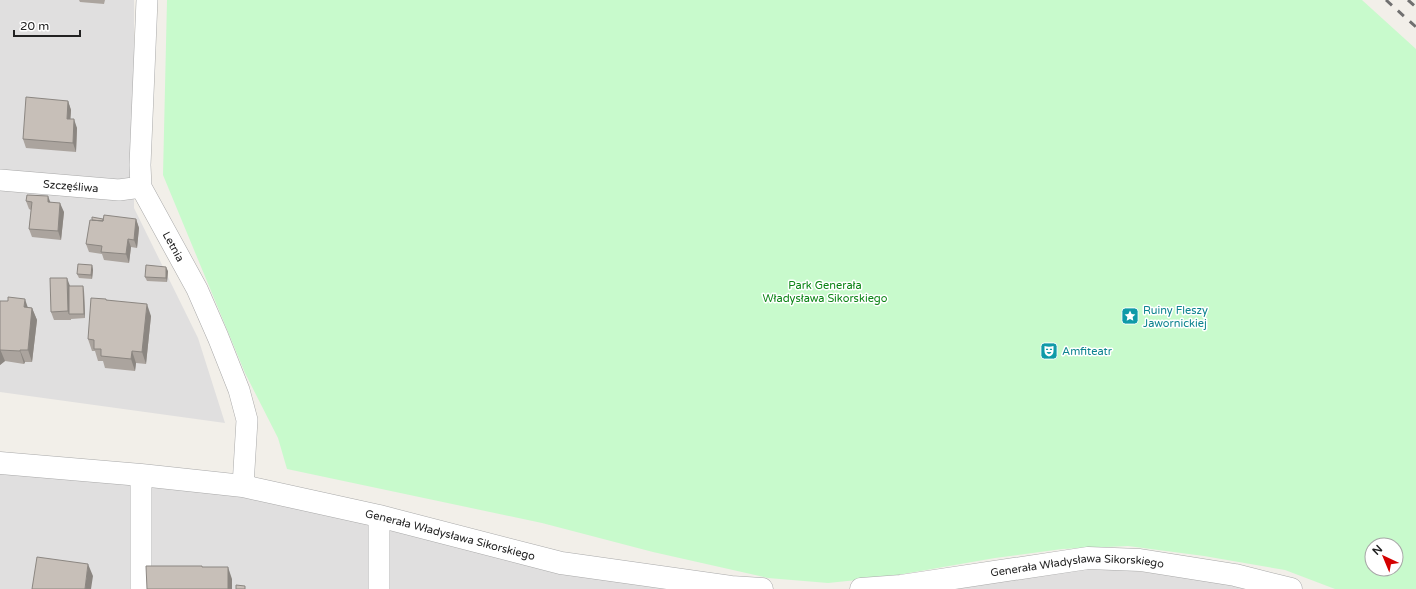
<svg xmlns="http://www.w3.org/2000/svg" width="1416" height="589" font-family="'Varela Round',sans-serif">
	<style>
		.residential { fill: #e0dfdf }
		.park { fill: #c8facc; fill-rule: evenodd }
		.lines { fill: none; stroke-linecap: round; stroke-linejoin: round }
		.minor-casing { stroke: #a9a9a9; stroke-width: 22 }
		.tertiary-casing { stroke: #a9a9a9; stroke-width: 23 }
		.minor { stroke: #fff; stroke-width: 21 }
		.tertiary { stroke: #fff; stroke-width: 22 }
		.rail { stroke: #707070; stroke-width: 3; stroke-dasharray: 8 8; stroke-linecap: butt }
		.wall { fill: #aba49e }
		.shaded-wall { fill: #8b8681 }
		.building { fill: #c7bfb8; stroke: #8b8681 }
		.labels { text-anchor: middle; stroke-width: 3; stroke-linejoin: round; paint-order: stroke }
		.street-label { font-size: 11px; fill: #222; stroke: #fff }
		.park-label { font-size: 11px; fill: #0c8416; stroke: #fff }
		.culture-label { font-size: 11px; fill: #0d838f; stroke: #fff; text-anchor: start }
	</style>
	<rect width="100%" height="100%" fill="#f2efe9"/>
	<!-- residential -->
	<path class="residential" d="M0 0H134V208L198 338 225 423 0 392Z
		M0 471 223 493 692 589H0Z
		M1075 570H1129L1240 585 1255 589H957Z"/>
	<!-- park -->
	<path class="park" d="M167 0H1362L1416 49V589H1335L1285 570 1204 556 1128 546 1062 549 995 558 886 577 828 583 768 578 653 552 542 523 287 469 278 438 245 373 163 175ZM1372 545H1396V569H1372Z"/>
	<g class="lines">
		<!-- minor casing -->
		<g class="minor-casing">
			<g id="minor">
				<path id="s1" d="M147 0 140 165 141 187 197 289 218 337 239 390 247 420 243 486"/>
				<path id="s2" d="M0 180 119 190 141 187"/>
				<path d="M141 475V589"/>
				<path d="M379 589V516"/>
			</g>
		</g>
		<!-- tertiary casing -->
		<g class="tertiary-casing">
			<g id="tertiary">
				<path id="s3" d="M0 463 141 475 243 486 379 516 561 563 731 587 762 589"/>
				<path id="s4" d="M861 589 901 586 1088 558 1140 560 1235 575 1291 589"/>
			</g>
		</g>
		<!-- minor -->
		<use href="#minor" class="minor"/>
		<!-- tertiary -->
		<use href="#tertiary" class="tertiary"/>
		<!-- rail -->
		<path class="rail" d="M1386 0 1416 27
			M1408 0 1416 7"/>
	</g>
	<!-- wall -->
	<path class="wall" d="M79 0H105L104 4 80 2Z
		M68 101 71 110 70 119 77 128 76 152 26 148 23 139Z
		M26 201 51 202 64 212 61 240 32 237 29 229 31 210 29 209Z
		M103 219H136L139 228 137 248 131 247 129 263 104 260 102 254 89 252 86 244 92 220Z
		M92 265 93 270 92 279 79 278 77 274Z
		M168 271 167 282 147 281 145 277Z
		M70 286 84 291 85 318 71 319V320H54L51 312Z
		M107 300 151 316 146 364 136 363 135 371 105 368 103 361H98L95 351H92L88 339Z
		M0 301 32 308 37 320 32 362H25L24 364 5 361 0 365Z"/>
	<!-- shaded-wall -->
	<path class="shaded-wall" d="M68 101 71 110 70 127 67 119Z
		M74 119 77 128 76 152 73 143Z
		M48 196 51 204 48 202Z
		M60 203 64 212 61 240 58 231Z
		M136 219 139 228 137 248 134 240Z
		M128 239 131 247 129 263 126 254Z
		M92 265 93 270 92 279 91 275Z
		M166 267 168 271 167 282 166 278Z
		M67 278 70 286 69 314 71 320 68 311Z
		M83 286 84 291 85 318 84 314Z
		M25 299 29 311 24 307Z
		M147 304 151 316 146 364 142 352Z
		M32 308 37 320 32 362 28 350Z
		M0 349 5 361 0 365Z
		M20 350 25 362 24 364 20 351Z
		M132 351 136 363 135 371 131 359Z
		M88 564 93 576 91 589H85Z
		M228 567 232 579V589H228Z"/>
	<!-- building -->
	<path class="building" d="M26 97 68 101 67 119H74L73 143 23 139Z
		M27 195 48 196V202L60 203 58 231 29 229 32 202 26 201Z
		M104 215 136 219 134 240 128 239 126 254 101 252 102 246 86 244 90 220 103 221Z
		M92 217 103 219V221L92 220Z
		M78 264 92 265 91 275 77 274Z
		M146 265 166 267V278L145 277Z
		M50 278H67L68 311 51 312Z
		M69 286H83L84 314H69Z
		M8 297 25 299 24 307 32 308 28 350H20V351L0 350V301H8Z
		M91 298 106 299V300L147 304 142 352 132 351 131 359 101 356V349H94V340L88 339Z
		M37 557 88 564 85 589H32Z
		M146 566H202V567H228V589H147Z
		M236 585 245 586V589H236Z"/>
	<!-- icons -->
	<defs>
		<g id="sight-square" transform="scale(0.9)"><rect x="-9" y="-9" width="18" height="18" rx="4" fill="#0f9aa8" stroke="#fff"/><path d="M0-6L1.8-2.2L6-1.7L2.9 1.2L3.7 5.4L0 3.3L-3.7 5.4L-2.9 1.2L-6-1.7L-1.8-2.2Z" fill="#fff"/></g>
		<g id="theatre-square" transform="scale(0.9)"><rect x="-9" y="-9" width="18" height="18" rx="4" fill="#0f9aa8" stroke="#fff"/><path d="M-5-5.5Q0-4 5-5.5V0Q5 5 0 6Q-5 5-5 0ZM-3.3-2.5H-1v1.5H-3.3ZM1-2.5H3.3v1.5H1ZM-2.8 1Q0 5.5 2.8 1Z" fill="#fff"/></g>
	</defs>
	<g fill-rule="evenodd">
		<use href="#sight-square" x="1130" y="316"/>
		<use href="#theatre-square" x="1049" y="351"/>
	</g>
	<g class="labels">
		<!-- street labels -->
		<g class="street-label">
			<text dy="4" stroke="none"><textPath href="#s2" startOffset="71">Szczęśliwa</textPath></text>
			<text dy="4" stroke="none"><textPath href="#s1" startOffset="255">Letnia</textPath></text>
			<text dy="4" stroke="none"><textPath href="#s3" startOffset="457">Generała Władysława Sikorskiego</textPath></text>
			<text dy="4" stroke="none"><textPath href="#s4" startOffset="218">Generała Władysława Sikorskiego</textPath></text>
		</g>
		<!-- park labels -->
		<g class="park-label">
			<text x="825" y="289">Park Generała<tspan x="825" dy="13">Władysława Sikorskiego</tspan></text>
		</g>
		<!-- culture labels -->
		<g class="culture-label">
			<text x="1143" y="314">Ruiny Fleszy<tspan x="1143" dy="13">Jawornickiej</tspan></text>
			<text x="1062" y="355">Amfiteatr</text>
		</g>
	</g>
	<!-- north arrow -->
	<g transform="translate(1384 557) rotate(316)"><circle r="19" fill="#ffffff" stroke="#a7a7a7"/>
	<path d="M0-3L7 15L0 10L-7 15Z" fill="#d40000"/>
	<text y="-6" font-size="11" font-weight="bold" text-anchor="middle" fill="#222222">N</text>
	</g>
	<!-- scale -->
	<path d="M14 30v6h66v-6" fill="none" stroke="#222222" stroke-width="2"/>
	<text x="20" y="30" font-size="12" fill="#222222" stroke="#ffffff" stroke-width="3" paint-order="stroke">20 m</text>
</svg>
